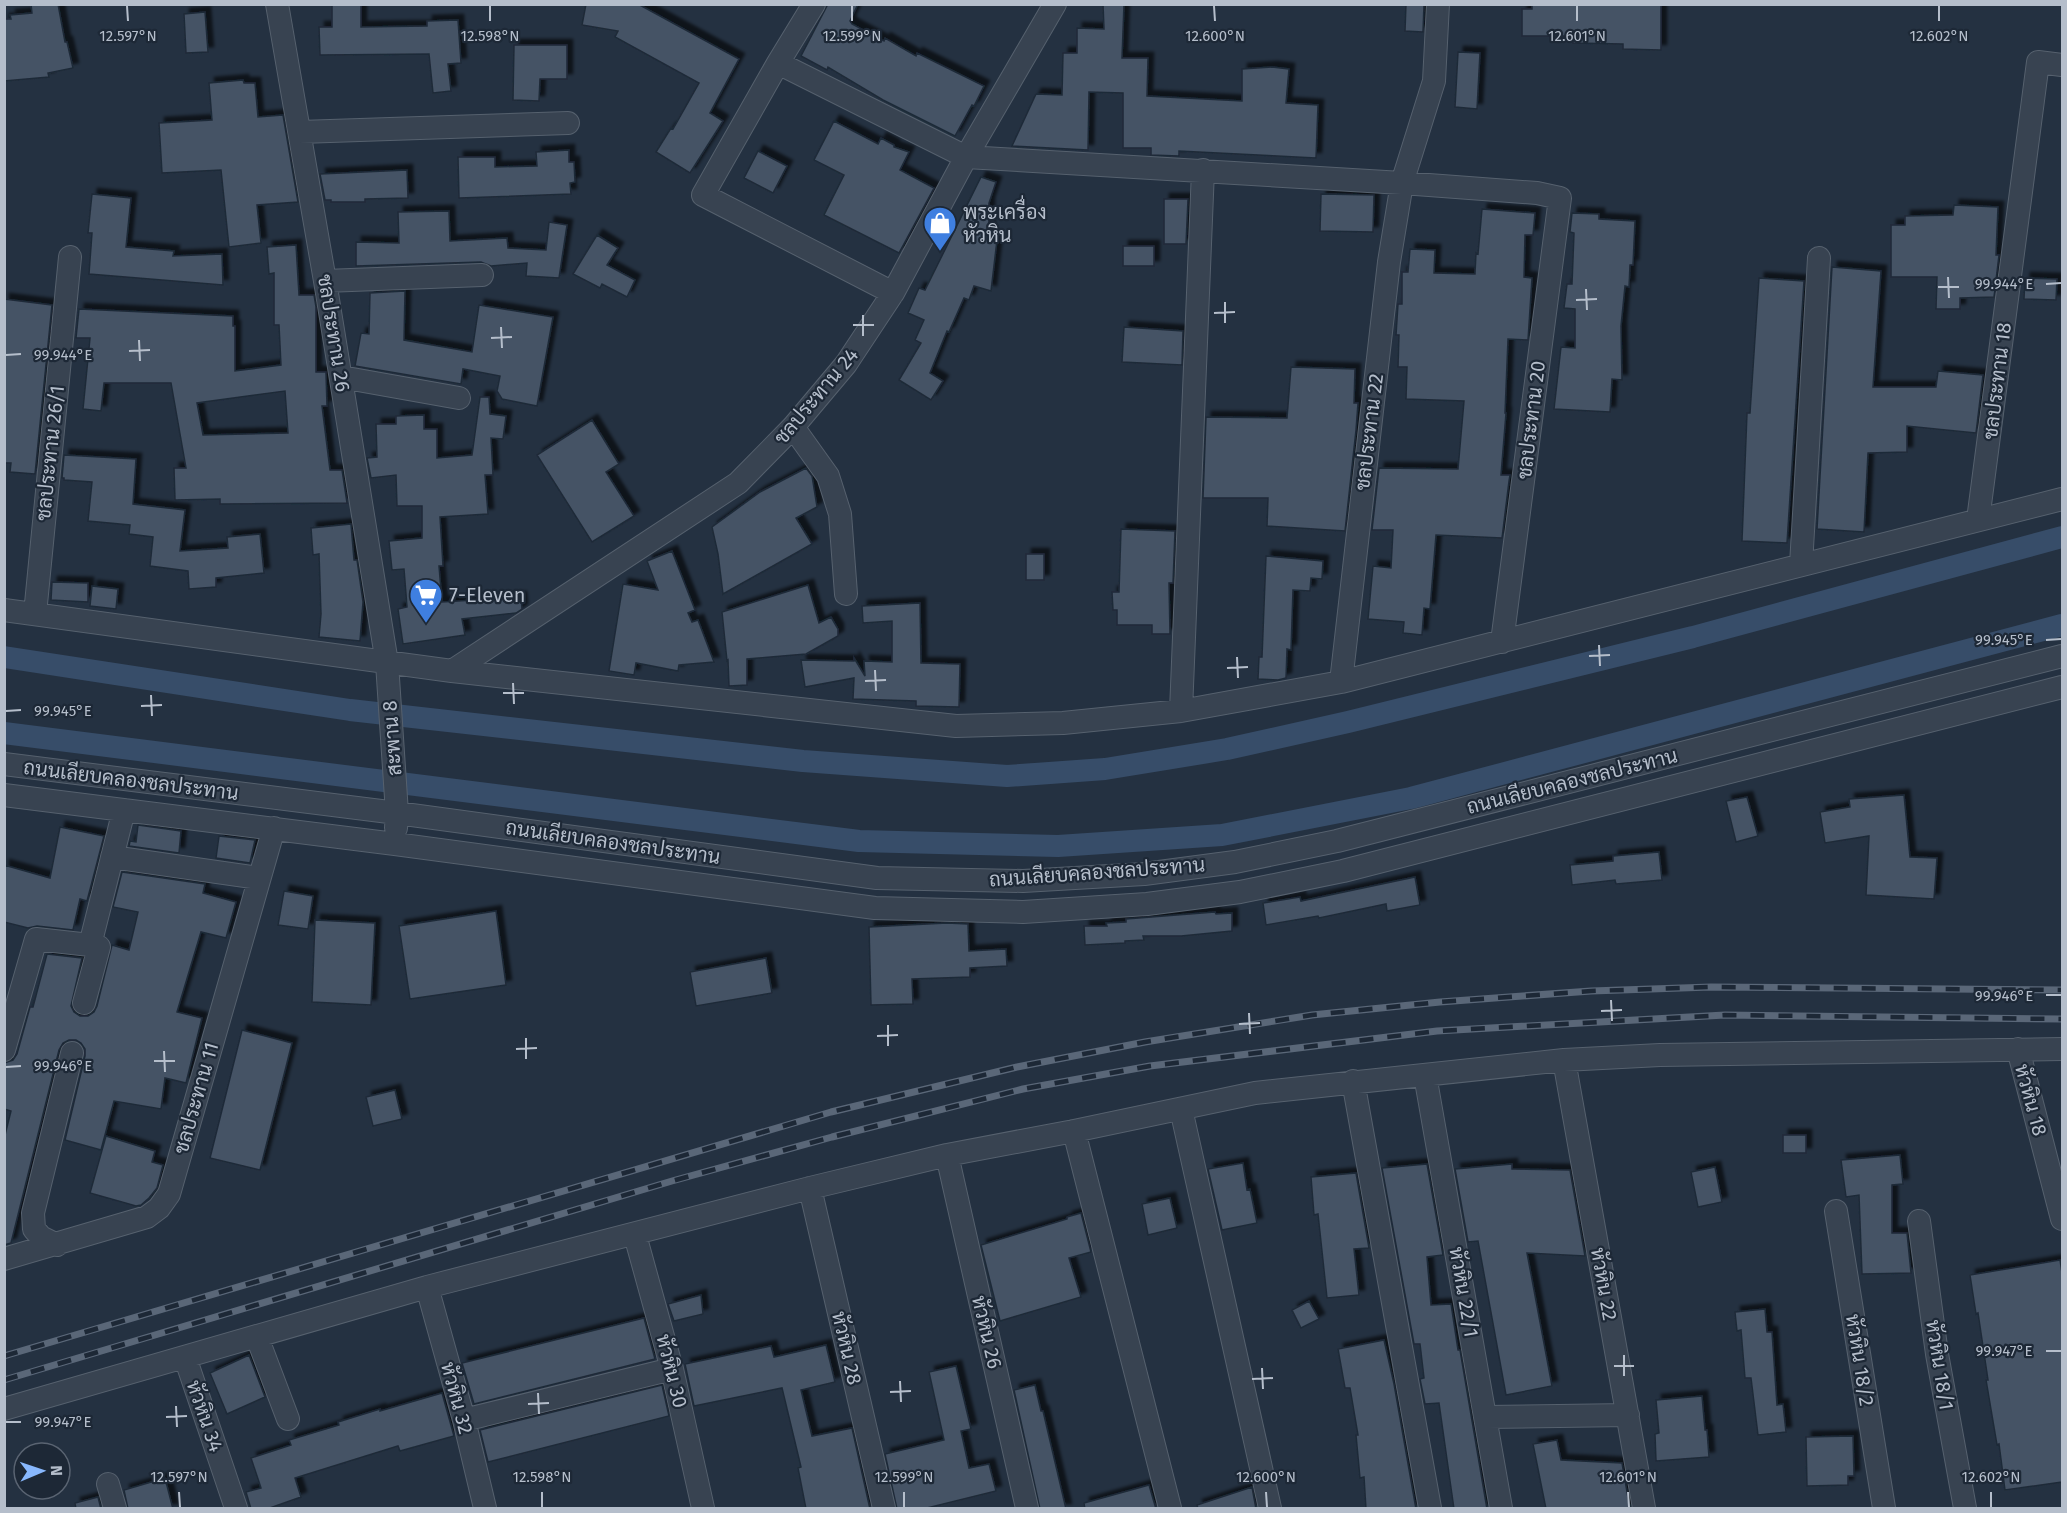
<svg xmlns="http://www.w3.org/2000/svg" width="2067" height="1513" font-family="'Fira Sans',Sarabun,sans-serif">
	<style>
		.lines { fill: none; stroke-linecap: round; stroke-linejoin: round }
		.canal { stroke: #374d69; stroke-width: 22 }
		.building { fill: #455365; stroke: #1f2a38; stroke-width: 1.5; fill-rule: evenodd; filter: url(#shadow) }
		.minor-casing { stroke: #56616e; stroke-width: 24 }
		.minor { stroke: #384351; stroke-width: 22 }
		.rail-casing { stroke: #5a6778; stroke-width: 7 }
		.rail { stroke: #1d2836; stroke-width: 4.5; stroke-dasharray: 14; stroke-linecap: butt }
		.ticks { fill: none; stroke: #b5becb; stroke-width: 2 }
		.labels { text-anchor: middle; stroke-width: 4.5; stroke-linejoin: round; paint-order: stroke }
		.poi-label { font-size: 20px; fill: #b5becb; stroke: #1d2836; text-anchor: start }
		.street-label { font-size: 20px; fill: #b5becb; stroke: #1d2836 }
		.ticks-label { font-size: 15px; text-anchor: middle; fill: #b5becb; stroke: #1d2836; stroke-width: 4.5; stroke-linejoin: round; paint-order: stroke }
	</style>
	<defs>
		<filter id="shadow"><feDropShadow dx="5.5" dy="-5.5" stdDeviation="1.5" flood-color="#0009"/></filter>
	</defs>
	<rect width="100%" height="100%" fill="#243141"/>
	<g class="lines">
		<!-- canal -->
		<path class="canal" d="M4 657 350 710 803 761 1007 776 1105 769 1227 749 1348 722 1693 637 2062 537
			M4 733 859 841 1058 846 1222 835 1411 798 2062 625"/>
	</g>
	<!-- building -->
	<path class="building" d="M31 4H58L65 42H67L73 68 48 73 49 77 4 81V19H11L10 15 32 13Z
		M332 4H361V27L427 26V21L458 20 461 63 448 64 451 91 433 93 429 54 320 55 319 27H332Z
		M586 4H638L739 59 710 113 723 121 690 173 656 152 671 128 673 129 699 83 615 37 618 31 582 25Z
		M828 4H858L850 21 852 24 884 41 885 38 916 56 917 53 984 86 974 106 972 105 955 136 883 100 828 67 827 70 801 56Z
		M1103 4H1124L1122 58H1148L1147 96 1242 101V69L1272 67 1289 69 1286 103 1318 105 1316 158 1179 151V156L1151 155V148H1123V93L1089 92 1088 150 1012 146 1036 94 1062 95 1063 53H1077V28L1104 29Z
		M1406 4H1424L1423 32 1405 31Z
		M1532 4H1661V50L1623 49V44L1573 43V36H1522V9H1532Z
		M205 12 208 52 186 53 184 14Z
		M514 45H567V79H540L539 101 513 100Z
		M1458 52 1480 53 1477 109 1455 107Z
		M243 80 244 83H255L258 117 283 115 298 202 257 205 261 243 229 247 221 170 162 173 159 123 212 120 209 83Z
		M834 121 878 144 881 138 894 145V147L909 152 900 170 934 188 899 253 824 215 844 175 814 160Z
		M569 150V162H574L575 182 570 183 571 194 459 198 458 157H495V167L537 166 536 152Z
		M758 151 787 166 773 193 744 178Z
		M407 170 408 198 365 199V202H331V200H325L320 174Z
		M981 177 996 182 989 203V238L997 240 991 291 974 286 969 300 964 298 949 332 947 331 930 373 943 381 931 400 899 380 921 343 915 340 924 320 908 313 919 288 925 290Z
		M92 194 131 198 126 247 174 251 173 256 222 254 223 285 89 274 92 233H88Z
		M1321 194 1374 195 1373 232 1320 231Z
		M1164 199H1188L1186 244H1164Z
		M1954 205 1998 207 1996 255H1999L1994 297 1960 298V309H1936L1937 277H1891V225H1905V216L1953 215Z
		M1482 209 1535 213 1533 235H1525L1524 277 1532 278 1528 340 1508 339 1505 413H1506L1501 475H1510L1509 481 1502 538 1436 535 1430 609 1424 608 1422 635 1403 633 1404 622 1368 619 1373 566 1391 568 1393 530H1372L1379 468 1458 469 1464 401 1406 399 1407 367H1398L1399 335H1396L1398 304H1402V272H1408L1410 249 1435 250 1434 273 1475 274 1476 253 1478 254Z
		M449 211 450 241 507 238 508 248 546 250 549 222 567 225 559 278 526 276 527 263 491 266 481 262 356 266V242L399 243 398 212Z
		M1572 213 1599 214V219L1635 221 1633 265H1630L1629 287 1625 286 1621 326 1622 380 1612 379 1610 412 1554 409 1561 347 1575 348V309L1564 308 1567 284H1572L1574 233 1570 232Z
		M597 235 618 248 607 265 635 280 627 297 602 284 600 288 573 274Z
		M296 245 299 295H314L316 307V372H326V374L327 406H322L330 470H342L347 503 220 504V499L175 500 174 468H186L171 383H104L101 411 83 409 90 338H76L79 309 233 316V326H235V371L281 365 279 325H274V273L269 274 267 247ZM285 391 288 433 203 435 197 403Z
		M1123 246H1154V266H1123Z
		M1832 267 1881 271 1873 387H1936L1938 371 1983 375 1976 433 1907 426V452L1868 453 1864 532 1817 529Z
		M1759 278 1804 281 1787 543 1742 541 1747 413H1750Z
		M2025 278 2057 279 2056 300 2024 299Z
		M405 291 404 340 472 352 479 305 553 317 537 406 502 399 497 391 500 376 463 369 461 384 355 366 361 333 369 334 370 293Z
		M4 299 52 305 35 474 10 472 11 463H4Z
		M1124 327 1183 331 1182 365 1122 362Z
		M1291 367 1355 369 1354 403H1358L1356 430 1345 531 1267 526 1268 498H1203L1206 417 1287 418Z
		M480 397H489L490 414 506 416 503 439 491 438 493 475H485L488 514 440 517 443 566H439L442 602 521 597 522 609 516 613 462 619 465 635 403 644 398 609 407 607 404 569 392 570 389 541 422 538V506H397L396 475 371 478 367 458 377 457 376 424H396V416L424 415V429H437V458L472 455Z
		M592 420 619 464 606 472 634 516 592 542 537 455Z
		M64 455 136 459 133 504 185 510 180 551 228 548 227 537 260 534 264 573 216 578V587L189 589 188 571 150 566 153 537 129 534 130 525 88 521 92 482 64 480V478H62Z
		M806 468 812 476 817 507 796 518 812 544 723 594 718 554 712 527 760 492Z
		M351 524 354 560H357L363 602 360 641 319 637 321 614 319 554 313 555 311 528Z
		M1121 529 1175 531 1173 583H1169L1170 634H1152V625H1117V610H1113L1112 592H1119Z
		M672 551 695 610 688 613 692 622 698 620 714 662 679 665 678 671 636 663 634 675 609 671 623 584 658 590 647 561Z
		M1026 554H1044V580H1026Z
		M1266 556 1323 561 1322 579 1311 578 1310 591 1293 590 1291 650 1287 649 1286 678 1278 680 1258 679 1259 657H1262Z
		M52 582 88 583V602L51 600Z
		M808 585 819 623 831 617 838 629V636L806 654 747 659V685L729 686 728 660 727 661 722 612Z
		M92 586 118 589 116 609 90 606Z
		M920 603 921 663 960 664 959 707 916 706V701L853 699 854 678 805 687 801 660 854 661V658L865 676 864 661 892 662V621L863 623 862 606Z
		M1904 795 1910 857 1937 858 1934 899 1866 895 1869 836 1825 843 1820 812 1850 807 1849 799Z
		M1747 797 1758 836 1736 842 1726 801Z
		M138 825 181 831 179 853 129 846 130 841 136 842Z
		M60 827 104 836 87 901 80 899 73 930 37 926 28 928 4 922V865L50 878Z
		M219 836 255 840 250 863 216 858Z
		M1659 852 1662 880 1616 884 1615 880 1572 885 1570 865 1613 861V856Z
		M122 872 205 884 203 893 236 902 226 938 201 932 177 1012 202 1018 186 1083 165 1078 161 1109 114 1101 101 1150 65 1140 85 1056V1049L81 1043 76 1040H69L63 1043 59 1050 11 1243 4 1245V1139L11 1111 4 1109V1063L13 1060 17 1054 30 1007H33L47 954 82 958 71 1006 74 1012 80 1016H88L94 1012 97 1006 112 945 129 950 138 912 113 907Z
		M1415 877 1420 905 1387 911 1386 904 1319 918 1318 916 1266 925 1263 903 1300 897 1301 901Z
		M284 891 313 896 308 929 278 925Z
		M496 911 506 985 410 999 399 926Z
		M1215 912 1216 914 1232 913V931L1181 936H1143L1144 940 1125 941V943L1085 945 1084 926H1107L1106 923 1126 922V919Z
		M315 920 375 923 371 1005 312 1002Z
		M947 923 968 924 969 951 1006 949 1007 966 970 968V977L912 979 913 1004 871 1005 869 927Z
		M766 958 772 993 696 1006 690 972Z
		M242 1030 292 1043 260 1170 210 1158Z
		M395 1090 402 1119 373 1126 366 1097Z
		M1783 1135H1806V1153H1783Z
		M106 1136 155 1151 152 1162 163 1165 157 1188 149 1198 141 1205 136 1206 90 1193Z
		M1900 1155 1903 1184 1892 1185V1233H1907L1911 1273 1862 1274 1859 1195 1846 1197 1841 1160Z
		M1243 1163 1247 1190 1250 1189 1257 1223 1222 1230 1208 1169Z
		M1427 1164 1443 1255 1427 1257 1431 1305 1451 1304 1458 1350H1460L1487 1509H1454L1439 1403 1425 1404 1420 1379 1424 1378 1420 1344H1414L1382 1168Z
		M1512 1164V1169L1570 1170 1585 1256 1527 1253 1552 1386 1506 1395 1478 1241 1468 1242 1455 1169Z
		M1715 1167 1722 1202 1698 1207 1691 1172Z
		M1356 1173 1369 1248 1354 1249 1359 1295 1327 1298 1318 1214 1314 1215 1311 1177Z
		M1170 1198 1177 1228 1148 1235 1142 1204Z
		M1081 1213 1091 1252 1069 1258 1081 1297 1000 1321 981 1245 1067 1219V1217Z
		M2060 1260 2062 1273V1482L2005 1490 1999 1444 1997 1445 1986 1380H1988L1978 1313 1976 1314 1970 1275Z
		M701 1295 703 1314 674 1321 668 1304Z
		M1309 1301 1319 1319 1301 1328 1292 1310Z
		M1765 1309 1767 1332H1772L1777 1405 1783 1404 1786 1432 1758 1435 1751 1378H1745L1741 1330 1737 1331 1735 1312Z
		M644 1318 655 1359 474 1404 462 1363Z
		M1384 1340 1394 1384 1416 1509H1366L1364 1477 1360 1478 1356 1435H1358L1350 1388H1345L1338 1349Z
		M826 1345 835 1382 801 1390 812 1436 852 1428 870 1509H806L798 1468 801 1467 782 1388 694 1406 685 1364 771 1346 774 1357Z
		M249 1355 265 1397 227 1414 210 1373Z
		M956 1366 971 1429 961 1431 969 1468 989 1464 996 1491 923 1509H897L885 1454 944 1440 929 1372Z
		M662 1385 669 1416 488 1462 480 1430Z
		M1035 1385 1041 1411H1043L1066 1509H1040L1014 1390Z
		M442 1393 454 1436 400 1451 398 1446 295 1478 301 1497 267 1509H251L246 1492 261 1488 251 1458 291 1445 289 1440 339 1425 338 1422 380 1409V1411Z
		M1702 1396 1705 1430H1707L1709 1457 1656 1461 1655 1434 1659 1433 1656 1400Z
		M1853 1436 1854 1476H1848V1485L1807 1486 1806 1437Z
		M1557 1440 1561 1460 1622 1463 1630 1509H1546L1533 1444Z
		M165 1478 173 1509H128L124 1490Z
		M1149 1485 1156 1509H1085L1084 1503Z
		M1252 1487 1256 1509H1198L1197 1505Z
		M98 1497 101 1509H76L75 1503Z"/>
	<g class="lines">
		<!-- minor casing -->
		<g class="minor-casing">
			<path id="minor" d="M277 4 325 281 387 663 397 813 396 828
				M814 4 778 63 703 195 893 293
				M778 63 966 157 1402 183 1537 193 1560 198 1502 642
				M300 132 568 123
				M325 281 482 275
				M341 377 459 398
				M793 427 828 476 840 514 846 594
				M1978 520 2038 62 2062 65
				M1801 565 1819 258
				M4 610 452 671 956 726 1063 723 1181 711 1341 682 2062 499
				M35 614 70 257
				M452 671 738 483 793 427 846 364 893 293 966 157 1055 4
				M1341 682 1389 262 1402 183 1434 81 1438 4
				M1181 711 1203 170
				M4 764 397 813 877 878 1023 881 1144 874 1235 862 1337 841 2062 656
				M4 795 395 844 875 908 1023 912 1147 904 1240 892 1343 871 2062 687
				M112 857 259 878
				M84 1003 99 947 90 945
				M2018 1049 2062 1219
				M4 1050 36 939 90 945 124 810
				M1564 1060 1644 1508
				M1425 1075 1501 1508
				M1353 1081 1430 1508
				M1181 1109 1270 1508
				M1074 1131 1170 1508
				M947 1155 1027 1508
				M810 1188 884 1508
				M1836 1211 1884 1508
				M1919 1221 1937 1354 1965 1508
				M635 1235 672 1369 703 1508
				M57 1245 41 1237 34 1229 33 1213 72 1053
				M4 1259 147 1217 159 1208 169 1194 274 828
				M427 1287 464 1420 485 1508
				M257 1337 288 1419
				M185 1357 236 1508
				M4 1409 427 1287 810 1188 947 1155 1074 1131 1255 1093 1564 1060 1660 1055 2062 1049
				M1486 1417 1628 1415
				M464 1420 672 1369
				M108 1484 115 1508"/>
		</g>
		<!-- minor -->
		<use href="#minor" class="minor"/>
		<!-- rail casing -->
		<g class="rail-casing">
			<path id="rail" d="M4 1356 831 1112 1017 1067 1145 1042 1312 1015 1440 1002 1591 991 1711 987 2062 990
				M4 1380 672 1181 832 1137 1023 1089 1150 1066 1437 1031 1725 1015 2062 1019"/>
		</g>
		<!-- rail -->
		<use href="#rail" class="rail"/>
	</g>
	<!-- ticks -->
	<path class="ticks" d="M127 6 128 21M490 6V21M852 6V21M1214 6 1215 21M1577 6V21M1939 6V21M1948 277 1949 298M2046 284 2061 283M1938 287H1959M1586 289 1587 310M1576 300 1597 299M1225 302V323M1214 313 1235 312M863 315V336M853 325H874M501 327 502 348M491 338 512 337M139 340 140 361M129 351 150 350M6 355 21 354M2046 640 2061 639M1599 645 1600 666M1589 656 1610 655M1237 657 1238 678M1227 668 1248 667M875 670 876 691M865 681 886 680M513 683 514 704M503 693H524M151 695 152 716M141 706 162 705M6 711 21 710M2046 995H2061M1611 1000 1612 1021M1601 1011 1622 1010M1249 1013 1250 1034M1239 1024 1260 1023M888 1025V1046M877 1036 898 1035M526 1038V1059M516 1049 537 1048M164 1051 165 1072M154 1061H175M6 1067 21 1066M2046 1351H2061M1624 1355V1376M1614 1366H1634M1262 1368 1263 1389M1252 1379 1273 1378M900 1381 901 1402M890 1392 911 1391M538 1393 539 1414M528 1404 549 1403M176 1406 177 1427M166 1417 187 1416M6 1422H21M179 1492 180 1507M542 1492V1507M904 1492V1507M1266 1492 1267 1507M1628 1492 1629 1507M1991 1492V1507"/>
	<!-- icons -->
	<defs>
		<g id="shop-pin" transform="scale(1.725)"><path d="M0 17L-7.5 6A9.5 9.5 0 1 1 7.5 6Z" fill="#3f7fe0" stroke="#1d2836"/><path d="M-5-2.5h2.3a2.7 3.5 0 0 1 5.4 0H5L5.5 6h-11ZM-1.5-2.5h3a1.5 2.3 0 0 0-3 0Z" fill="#fff"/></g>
		<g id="supermarket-pin" transform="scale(1.725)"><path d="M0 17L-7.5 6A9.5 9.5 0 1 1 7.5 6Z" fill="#3f7fe0" stroke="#1d2836"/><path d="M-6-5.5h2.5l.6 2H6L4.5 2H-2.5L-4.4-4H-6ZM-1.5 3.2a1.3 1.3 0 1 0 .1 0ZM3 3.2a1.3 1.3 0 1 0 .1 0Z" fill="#fff"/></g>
	</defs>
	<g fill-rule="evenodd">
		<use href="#shop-pin" x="940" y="223"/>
		<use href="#supermarket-pin" x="426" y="595"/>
	</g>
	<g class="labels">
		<!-- poi labels -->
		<g class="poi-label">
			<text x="963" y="219">พระเครื่อง<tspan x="963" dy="23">หัวหิน</tspan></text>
			<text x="449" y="602">7-Eleven</text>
		</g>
		<!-- street labels -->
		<g class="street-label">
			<text transform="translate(334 333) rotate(81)" y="7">ชลประทาน 26</text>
			<text transform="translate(1997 381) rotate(-83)" y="7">ชลประทาน 18</text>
			<text transform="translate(816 396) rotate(-50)" y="7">ชลประทาน 24</text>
			<text transform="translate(1531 420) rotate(-83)" y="7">ชลประทาน 20</text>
			<text transform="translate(1369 432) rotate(-83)" y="7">ชลประทาน 22</text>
			<text transform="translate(50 453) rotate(-84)" y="7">ชลประทาน 26/1</text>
			<text transform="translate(392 738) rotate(-94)" y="7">สะพาน 8</text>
			<text transform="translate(131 780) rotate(7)" y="7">ถนนเลียบคลองชลประทาน</text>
			<text transform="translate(1572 781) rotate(-14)" y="7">ถนนเลียบคลองชลประทาน</text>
			<text transform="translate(613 842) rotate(8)" y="7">ถนนเลียบคลองชลประทาน</text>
			<text transform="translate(1097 872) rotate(-4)" y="7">ถนนเลียบคลองชลประทาน</text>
			<text transform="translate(196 1098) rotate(-74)" y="7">ชลประทาน 11</text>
			<text transform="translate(2031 1100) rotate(75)" y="7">หัวหิน 18</text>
			<text transform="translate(1604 1284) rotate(80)" y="7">หัวหิน 22</text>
			<text transform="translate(1464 1292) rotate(80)" y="7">หัวหิน 22/1</text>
			<text transform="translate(987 1332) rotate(77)" y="7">หัวหิน 26</text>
			<text transform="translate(847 1348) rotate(77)" y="7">หัวหิน 28</text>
			<text transform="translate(1860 1360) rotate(81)" y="7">หัวหิน 18/2</text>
			<text transform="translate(1940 1365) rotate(81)" y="7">หัวหิน 18/1</text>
			<text transform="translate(672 1371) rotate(76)" y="7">หัวหิน 30</text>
			<text transform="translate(457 1398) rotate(75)" y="7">หัวหิน 32</text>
			<text transform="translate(205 1416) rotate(71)" y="7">หัวหิน 34</text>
		</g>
	</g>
	<g class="ticks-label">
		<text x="128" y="41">12.597°N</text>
		<text x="490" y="41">12.598°N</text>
		<text x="852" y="41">12.599°N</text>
		<text x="1215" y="41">12.600°N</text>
		<text x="1577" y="41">12.601°N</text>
		<text x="1939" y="41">12.602°N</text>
		<text x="2004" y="289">99.944°E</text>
		<text x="63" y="360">99.944°E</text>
		<text x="2004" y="645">99.945°E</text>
		<text x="63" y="716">99.945°E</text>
		<text x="2004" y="1001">99.946°E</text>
		<text x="63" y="1071">99.946°E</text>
		<text x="2004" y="1356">99.947°E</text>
		<text x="63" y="1427">99.947°E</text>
		<text x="179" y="1482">12.597°N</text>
		<text x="542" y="1482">12.598°N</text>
		<text x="904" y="1482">12.599°N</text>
		<text x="1266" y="1482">12.600°N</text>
		<text x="1628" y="1482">12.601°N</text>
		<text x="1991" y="1482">12.602°N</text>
	</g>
	<!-- border -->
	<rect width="2067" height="1513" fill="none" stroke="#b5becb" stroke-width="12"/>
	<!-- north arrow -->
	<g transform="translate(42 1471) rotate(88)"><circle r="28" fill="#1d2836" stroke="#5a6472" stroke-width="1.5"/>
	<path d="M0-4.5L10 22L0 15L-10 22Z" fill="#88b8fd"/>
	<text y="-9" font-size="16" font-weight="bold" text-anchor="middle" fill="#b5becb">N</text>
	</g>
</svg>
